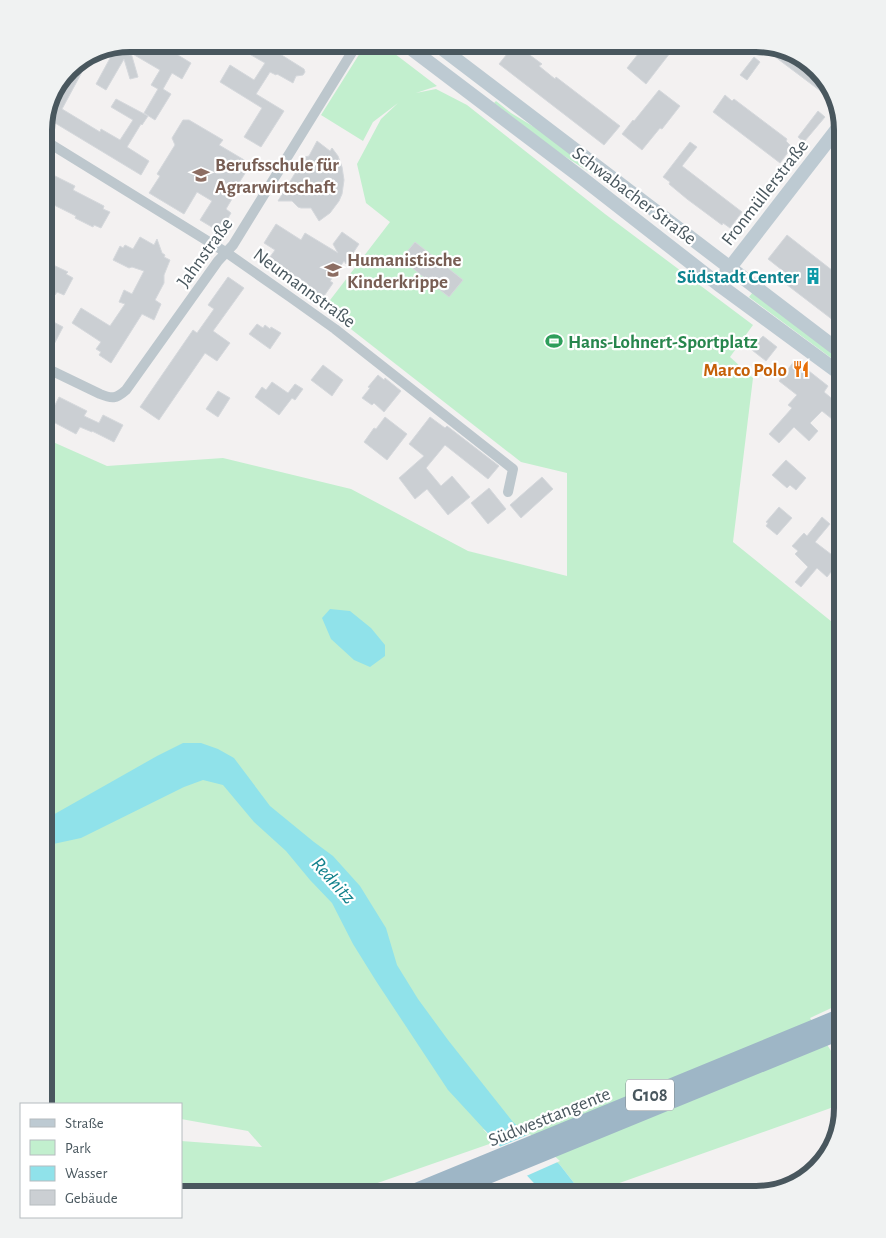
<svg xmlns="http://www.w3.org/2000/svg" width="886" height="1238" font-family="'Alegreya Sans',sans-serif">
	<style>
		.green { fill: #c2efce }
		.water { fill: #90e2ea }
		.pier { fill: #f3f1f1 }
		.building { fill: #cbcfd3; stroke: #d5d8dc }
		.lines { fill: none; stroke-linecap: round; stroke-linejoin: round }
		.minor { stroke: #bdc7cd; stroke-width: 10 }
		.secondary { stroke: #bdcad2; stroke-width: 14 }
		.trunk { stroke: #9eb6c6; stroke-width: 16 }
		.labels { text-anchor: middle; stroke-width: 4.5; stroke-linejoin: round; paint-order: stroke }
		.shield { fill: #fff; stroke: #80898e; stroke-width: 1 }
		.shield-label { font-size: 18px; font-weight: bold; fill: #49575e }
		.education-label { font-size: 19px; font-weight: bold; fill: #785e54; stroke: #fff; text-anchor: start }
		.street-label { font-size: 19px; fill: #49575e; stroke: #fff }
		.culture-label { font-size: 19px; font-weight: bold; fill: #0d838f; stroke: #fff; text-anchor: end }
		.leisure-label { font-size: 19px; font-weight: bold; fill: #27864d; stroke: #fff; text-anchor: start }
		.food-label { font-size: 19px; font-weight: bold; fill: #c56008; stroke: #fff; text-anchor: end }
		.water-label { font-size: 20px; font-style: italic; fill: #10808b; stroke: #fff }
		.rim { fill: none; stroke: #49575e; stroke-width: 6 }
	</style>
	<rect width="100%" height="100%" fill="#f3f1f1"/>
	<!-- green -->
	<path class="green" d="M369 44H382L437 86 416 93 436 89 467 105 605 214 753 325 730 357 753 378 733 542 842 630V1003L810 1018 833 1054 842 1050V1108L831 1151 799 1182 756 1194H581L574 1183 560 1165 483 1129 495 1142 346 1194H181V1141L262 1147 248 1131 181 1119V1104H44V438L107 466 223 458 351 489 468 551 567 576V473L521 462 324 308 390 222 366 203 357 164 381 119 398 103 373 122 363 141 321 115 360 53Z
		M496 101 511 113 544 133 610 183 608 184 558 152 494 103Z
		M753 292 842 361V366L749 297Z"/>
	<!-- water -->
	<path class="water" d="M330 609 350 611 371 628 385 645V656L370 667 354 660 331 639 322 618Z
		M183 743H201L218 749 234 758 270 806 314 842 333 856 360 886 386 928 397 965 418 999 448 1040 513 1122 560 1165 574 1183 579 1194H544L448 1090 376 981 353 944 332 903 310 880 286 851 254 822 223 785 203 780 184 787 81 838 44 846V820L157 756Z"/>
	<!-- pier -->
	<path class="pier" d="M842 1104V1108L831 1151 799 1182 756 1194H592L594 1192Z
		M530 1134 560 1161 524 1177 497 1148Z"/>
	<!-- building -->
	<path class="building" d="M131 44H171L168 49 191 63 182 79 172 73 163 89 171 94 155 120 144 113 158 89 151 85 160 70 131 53 138 77 130 79 124 59 106 90 96 84 115 49Z
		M232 44H264L304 69 305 72 303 75 296 76 293 83 277 74 276 75 270 72 256 94 284 111 261 147 244 137 262 108 220 82 230 65 254 80 265 63Z
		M515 44 542 64 539 66 555 79 556 77 620 126 604 145 499 64Z
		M646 44H677L646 84 627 68Z
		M758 44H761L799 56 830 87 835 102Z
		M754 57 760 62 747 80 740 75Z
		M89 59 62 109 100 132 101 129 120 140 133 120 111 107 116 99 148 116 142 125 141 124 127 147 149 161 141 175 55 123 51 129 44 125 53 92 73 66Z
		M659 90 680 106 662 129 660 128 642 150 622 134 633 120 634 121Z
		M725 95 732 101 734 99 787 139 786 141 792 147 780 163 713 112Z
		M818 111 825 117 804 142 798 137Z
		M183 120H189L223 140 219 145 251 164 237 186 239 187 226 209 231 213 220 232 200 220 212 201 197 192 184 214 149 193 160 176 157 174 175 145 172 138Z
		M317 141 330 151 332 148 338 156 342 167 344 180 342 194 339 201 330 213 319 221 311 208H301L298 207 292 201H278L305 157 309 156Z
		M690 142 697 147 682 166 742 212 730 228 723 223 722 225 687 199 669 184 670 182 663 177Z
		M44 173 54 178 55 176 75 186 73 190 104 206 103 209 110 212 101 228 94 225 93 227 75 218 76 216 44 200Z
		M276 224 301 240 305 233 338 253 333 244 342 232 359 244 346 264 344 261 330 281 333 283 320 302 302 289 307 283 285 270H286L270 257 275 250 264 243Z
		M787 235 842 278V327L782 281 787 274 768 259Z
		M140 237 154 245 157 239 162 253 165 255 164 257 170 260 164 275V283L155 300 161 304 154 320 142 314 111 363 99 355 101 352 96 349 101 342 72 323 81 308 110 326 125 304 119 302 124 290 132 294 144 271 132 267 129 268 113 260 120 246 123 248 125 245 133 249Z
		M415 242 463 280 449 297 401 259Z
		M51 264 68 272 66 274 73 278 64 295 57 292 55 295 44 290V267L49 269Z
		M228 277 244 288 213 331 230 343 217 361 205 353 159 420 140 407 193 330 197 333 214 309 208 305Z
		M44 317 63 327 51 350 44 346Z
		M257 324 263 328 265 325 270 329 271 327 281 333 270 349 249 334Z
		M749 336 757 342 763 336 777 347 766 361 743 343Z
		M795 360 828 386 824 392 842 407V427L822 411 810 423 818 431 809 441 794 427 779 443 769 434 792 408 788 405 797 395 779 381Z
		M323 365 343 380 332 396 311 380Z
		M378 375 384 380 385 378 401 391 384 412 374 403 372 405 362 398 370 388 368 387Z
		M272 382 288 393 295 384 303 389 295 400 292 398 279 415 255 397 262 387 266 390Z
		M218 391 230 398 218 417 206 409Z
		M59 397 87 411 84 416 99 423 103 415 123 425 114 442 92 431V432L80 427 76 434 44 417V399L55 405Z
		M385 417 407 434 387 460 364 442 374 428 376 429Z
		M430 417 445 428 447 426 499 466 488 479 445 445 426 468 441 486 452 476 470 497 448 515 427 489 415 499 399 478 424 456 409 444Z
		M786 460 806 478 796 490 790 485 787 488 772 475Z
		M542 477 553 489 521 518 510 505Z
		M489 488 506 509 488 524 471 503Z
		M779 507 792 518 777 535 766 526 768 523 766 522Z
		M822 517 830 524 815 542 840 561 827 577 817 568 801 587 795 582 808 567 795 554 798 551 792 546 804 533 807 536Z"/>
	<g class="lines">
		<!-- minor -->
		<path class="minor" d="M44 140 227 253 290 297 335 329 513 469 508 492
			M44 367 100 394C112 399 116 399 126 390L218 261 233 245 357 44"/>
		<!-- secondary -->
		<path class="secondary" d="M405 44 582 178 718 284 842 375
			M436 44 842 353
			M725 274 841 124"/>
		<!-- trunk -->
		<path class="trunk" d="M409 1194 842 1016
			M444 1194 842 1031"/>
	</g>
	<!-- icons -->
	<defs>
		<g id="school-bare" transform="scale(1.35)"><path d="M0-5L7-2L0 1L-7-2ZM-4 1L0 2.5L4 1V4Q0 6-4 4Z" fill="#8d6e63" stroke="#fff" stroke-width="2.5" paint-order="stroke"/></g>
		<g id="building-bare" transform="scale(1.35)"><path d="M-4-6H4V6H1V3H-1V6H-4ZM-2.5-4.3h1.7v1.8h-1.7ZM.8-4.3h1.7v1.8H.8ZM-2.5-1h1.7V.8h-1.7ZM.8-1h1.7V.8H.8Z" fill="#0f9aa8" stroke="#fff" stroke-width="2.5" paint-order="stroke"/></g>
		<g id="stadium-bare" transform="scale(1.35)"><path d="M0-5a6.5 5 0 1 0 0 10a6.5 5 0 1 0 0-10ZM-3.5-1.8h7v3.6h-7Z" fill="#2e9e5b" stroke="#fff" stroke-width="2.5" paint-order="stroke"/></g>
		<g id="restaurant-bare" transform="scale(1.35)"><path d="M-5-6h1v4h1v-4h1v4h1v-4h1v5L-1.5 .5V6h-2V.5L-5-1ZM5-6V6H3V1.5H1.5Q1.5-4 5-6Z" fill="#e8710a" stroke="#fff" stroke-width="2.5" paint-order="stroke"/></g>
	</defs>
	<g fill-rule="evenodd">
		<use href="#school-bare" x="201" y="175"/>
		<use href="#school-bare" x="333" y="270"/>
		<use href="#building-bare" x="813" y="276"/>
		<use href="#stadium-bare" x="554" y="341"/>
		<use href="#restaurant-bare" x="801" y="369"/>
	</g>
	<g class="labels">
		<!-- shield labels -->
		<rect class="shield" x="626" y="1079.5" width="48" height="31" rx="4"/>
		<g class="shield-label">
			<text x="650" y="1101">G108</text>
		</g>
		<!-- education labels -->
		<g class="education-label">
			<text x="215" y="171">Berufsschule für<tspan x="215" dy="22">Agrarwirtschaft</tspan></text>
			<text x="347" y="266">Humanistische<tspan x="347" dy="22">Kinderkrippe</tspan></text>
		</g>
		<!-- street labels -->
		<g class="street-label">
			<text transform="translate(764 192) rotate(-52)" y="7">Fronmüllerstraße</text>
			<text transform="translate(635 195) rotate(37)" y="7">Schwabacher Straße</text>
			<text transform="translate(204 252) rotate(-54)" y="7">Jahnstraße</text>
			<text transform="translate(305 287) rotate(36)" y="7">Neumannstraße</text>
			<text transform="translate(549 1116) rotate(-22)" y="7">Südwesttangente</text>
		</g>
		<!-- culture labels -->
		<g class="culture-label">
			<text x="799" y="283">Südstadt Center</text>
		</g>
		<!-- leisure labels -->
		<g class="leisure-label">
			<text x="568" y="348">Hans-Lohnert-Sportplatz</text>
		</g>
		<!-- food labels -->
		<g class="food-label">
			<text x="787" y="376">Marco Polo</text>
		</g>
		<!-- water labels -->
		<g class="water-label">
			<text transform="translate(334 880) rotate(48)" y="7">Rednitz</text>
		</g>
	</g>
	<!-- crop -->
	<path d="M0 0H886V1238H0ZM130 52H756A78 78 0 0 1 834 130V1108A78 78 0 0 1 756 1186H130A78 78 0 0 1 52 1108V130A78 78 0 0 1 130 52Z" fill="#f0f2f2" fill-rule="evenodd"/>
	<path class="rim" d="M130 52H756A78 78 0 0 1 834 130V1108A78 78 0 0 1 756 1186H130A78 78 0 0 1 52 1108V130A78 78 0 0 1 130 52Z"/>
	<!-- legend -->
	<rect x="20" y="1103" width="162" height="115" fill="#ffffff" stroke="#b6bcbf"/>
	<rect x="30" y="1119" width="25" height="8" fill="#bdcad2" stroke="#b6bcbf"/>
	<text x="65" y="1128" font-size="15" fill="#49575e">Straße</text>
	<rect x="30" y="1140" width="25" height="15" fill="#c2efce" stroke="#b6bcbf"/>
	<text x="65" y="1153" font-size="15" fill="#49575e">Park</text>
	<rect x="30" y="1166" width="25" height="15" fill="#90e2ea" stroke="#b6bcbf"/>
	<text x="65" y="1178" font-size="15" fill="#49575e">Wasser</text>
	<rect x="30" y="1190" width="25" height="15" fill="#cbcfd3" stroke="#b6bcbf"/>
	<text x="65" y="1203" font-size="15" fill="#49575e">Gebäude</text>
</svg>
